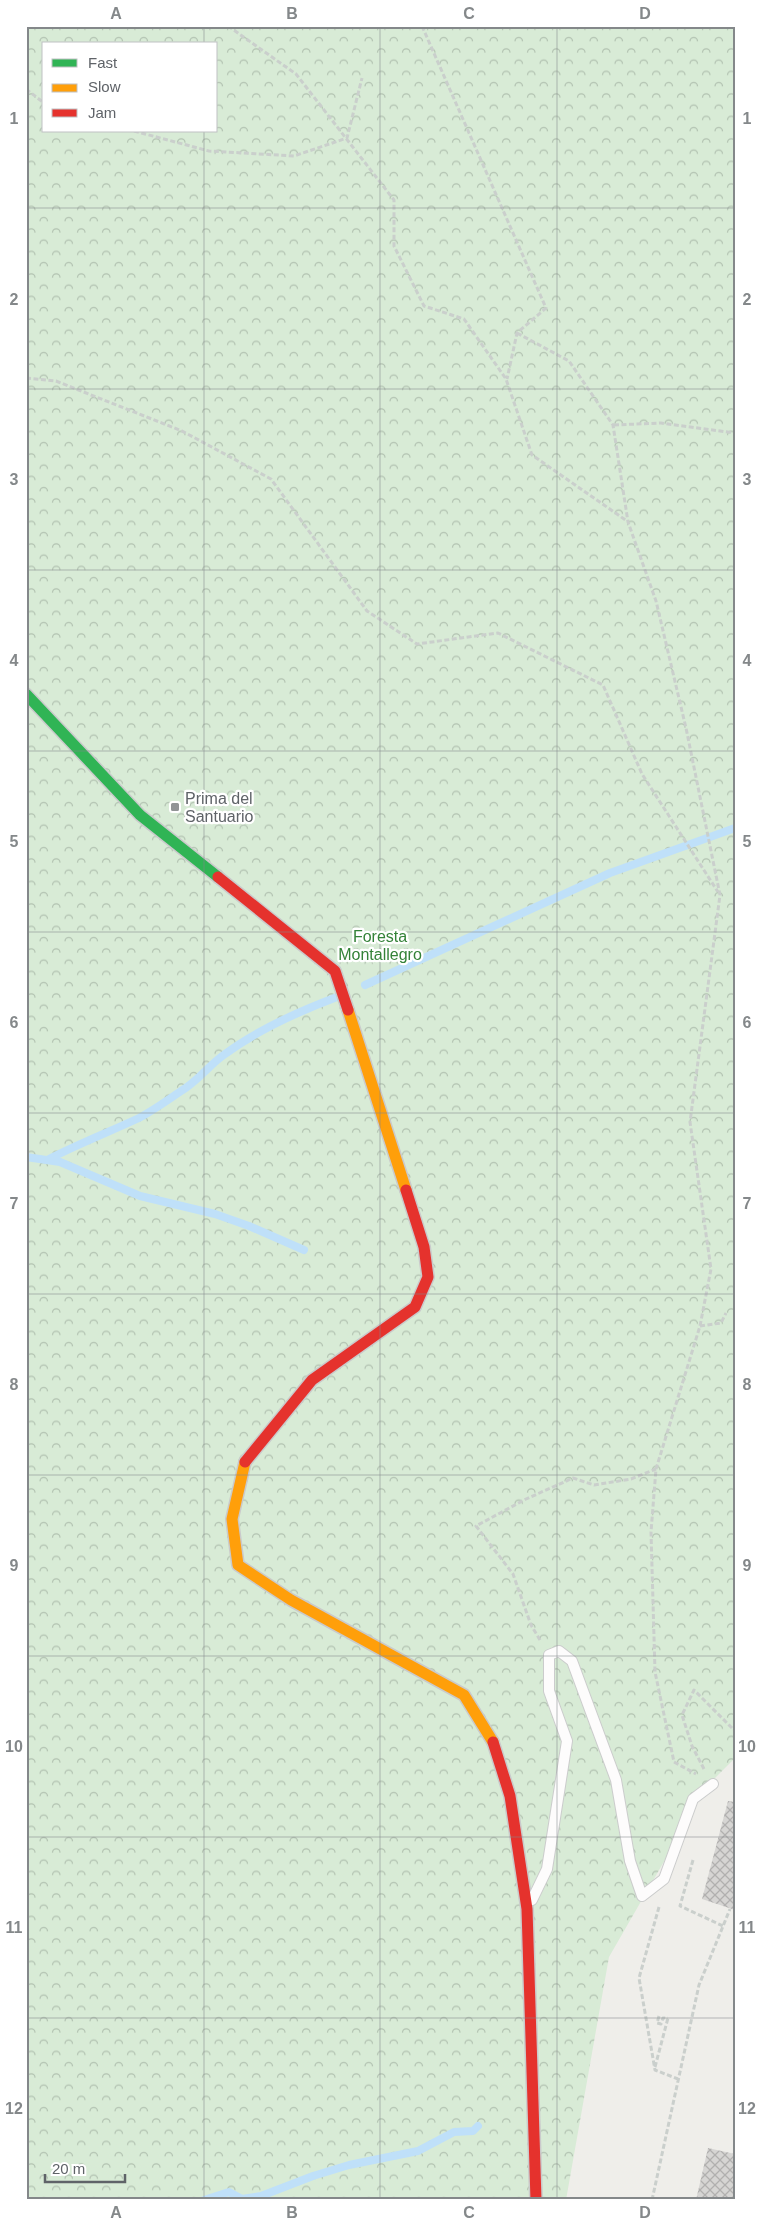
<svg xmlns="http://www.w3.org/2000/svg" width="761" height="2226" font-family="Arial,sans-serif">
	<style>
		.forest { fill: url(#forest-crowns); fill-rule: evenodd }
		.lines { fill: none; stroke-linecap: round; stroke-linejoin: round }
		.stream { stroke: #bfe0f9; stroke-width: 8 }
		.building { fill: url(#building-cross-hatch) }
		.lane-casing { stroke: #cbcccc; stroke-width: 12 }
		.fast-casing { stroke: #cacacb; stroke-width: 14 }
		.slow-casing { stroke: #cacacb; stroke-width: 14 }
		.jam-casing { stroke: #cacacb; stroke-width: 14 }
		.path { stroke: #cacfcc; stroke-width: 3; stroke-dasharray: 5 2.5; stroke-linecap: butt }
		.lane { stroke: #fdfcfc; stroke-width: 10 }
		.fast { stroke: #30b455; stroke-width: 11 }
		.slow { stroke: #ff9f0a; stroke-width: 11 }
		.jam { stroke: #e5322d; stroke-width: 11 }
		.grid { fill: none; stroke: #84888a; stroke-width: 1; stroke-opacity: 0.55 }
		.poi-dot { fill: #919496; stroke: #fff; stroke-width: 2 }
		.labels { text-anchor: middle; stroke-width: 4.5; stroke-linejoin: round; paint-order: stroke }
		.poi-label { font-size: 16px; fill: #5f6368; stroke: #fff; text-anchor: start }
		.park-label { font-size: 16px; fill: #348238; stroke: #fff }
		.neatline { fill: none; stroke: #84888a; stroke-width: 2 }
		.grid-label { font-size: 16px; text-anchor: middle; font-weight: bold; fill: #84888a }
	</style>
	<defs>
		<pattern id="forest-crowns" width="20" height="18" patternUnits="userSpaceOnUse" patternTransform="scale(1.25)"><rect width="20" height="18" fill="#d8ebd6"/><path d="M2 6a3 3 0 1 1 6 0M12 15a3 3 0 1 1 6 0" fill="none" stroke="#b2c2b1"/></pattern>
		<pattern id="building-cross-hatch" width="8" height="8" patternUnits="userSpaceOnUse" patternTransform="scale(1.25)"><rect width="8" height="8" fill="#d6d5d3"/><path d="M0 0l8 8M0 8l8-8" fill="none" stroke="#b1b0af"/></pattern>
	</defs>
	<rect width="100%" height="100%" fill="#efeeea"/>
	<!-- forest -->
	<path class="forest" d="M26 26H735V1758L708 1785 609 1957 566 2200H26ZM44 44H216V131H44Z"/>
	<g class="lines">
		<!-- stream -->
		<path class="stream" d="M365 985 610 873 735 828
			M26 1157 60 1162 140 1196 215 1214 249 1226 304 1250
			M49 1159C78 1144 109 1132 139 1118 154 1110 168 1100 181 1091 198 1081 209 1065 225 1054 259 1029 297 1012 337 997
			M204 2200 229 2192 242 2199 261 2196 313 2176 349 2165 418 2151 454 2132 473 2131 478 2126"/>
	</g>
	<!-- building -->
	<path class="building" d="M728 1801 735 1802V1910L702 1899Z
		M708 2148 735 2154V2200H696Z"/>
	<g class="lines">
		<!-- lane casing -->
		<g class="lane-casing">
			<path id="lane" d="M532 1900 547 1869 567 1741 549 1691V1655L559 1651 572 1661 616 1780 630 1861 642 1896 664 1879 693 1799 713 1784"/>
		</g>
		<!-- fast casing -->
		<g class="fast-casing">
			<path id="fast" d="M26 694 140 815 218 877"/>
		</g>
		<!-- slow casing -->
		<g class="slow-casing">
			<path id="slow" d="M348 1010 406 1190
				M245 1462 232 1519 238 1565 291 1600 464 1695 493 1742"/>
		</g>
		<!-- jam casing -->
		<g class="jam-casing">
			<path id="jam" d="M218 877 335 971 348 1010
				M245 1462 312 1380 415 1307 428 1277 424 1247 406 1190
				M493 1742 510 1796 527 1909 536 2200"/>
		</g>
		<!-- path -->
		<path class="path" d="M228 26 296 74 394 200V246L424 306 464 319 506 379 532 455 627 521
			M422 26 546 308 517 333 507 379
			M26 89 44 103
			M134 131 209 151 294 156 347 138 362 78
			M517 333 569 361 613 425 628 522 656 601 686 728 720 895 690 1122 711 1269 700 1326 656 1469 651 1532 655 1672 674 1762 696 1774
			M26 378 56 381 182 431 271 479 367 611 417 644 498 633 603 685 642 774 718 892
			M614 425 661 423 735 433
			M700 1326 721 1323 726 1313
			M540 1640 531 1625 513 1574 476 1526 526 1499 573 1478 594 1485 631 1479 656 1469
			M704 1769 692 1746 682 1715 694 1690 735 1731
			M693 1860 680 1906 723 1926
			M659 1907 639 1978 655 2070 678 2079
			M659 2016 657 2023 661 2024 663 2018H668
			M655 2067 668 2018
			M652 2200 699 1985 730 1909"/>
		<!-- lane -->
		<use href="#lane" class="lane"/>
		<!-- fast -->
		<use href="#fast" class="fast"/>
		<!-- slow -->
		<use href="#slow" class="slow"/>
		<!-- jam -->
		<use href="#jam" class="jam"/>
	</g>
	<!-- grid -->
	<path class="grid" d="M204 26V44M380 26V2200M557 26V2200M204 131V2200M26 208H735M26 389H735M26 570H735M26 751H735M26 932H735M26 1113H735M26 1294H735M26 1475H735M26 1656H735M26 1837H735M26 2018H735"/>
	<!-- markers -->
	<rect class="poi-dot" x="170" y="802" width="10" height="10" rx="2.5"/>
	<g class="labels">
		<!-- poi labels -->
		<g class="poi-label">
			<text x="185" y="804">Prima del<tspan x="185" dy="18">Santuario</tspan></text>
		</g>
		<!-- park labels -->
		<g class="park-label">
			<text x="380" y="942">Foresta<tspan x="380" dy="18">Montallegro</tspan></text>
		</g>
	</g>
	<!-- border -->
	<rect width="761" height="2226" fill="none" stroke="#ffffff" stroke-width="55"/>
	<!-- legend -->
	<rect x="42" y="42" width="175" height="90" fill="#ffffff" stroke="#bfc1c3"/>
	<rect x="52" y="59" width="25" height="8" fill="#30b455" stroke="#bfc1c3"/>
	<text x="88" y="68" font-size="15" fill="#5f6368">Fast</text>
	<rect x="52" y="84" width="25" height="8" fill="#ff9f0a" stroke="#bfc1c3"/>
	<text x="88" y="92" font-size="15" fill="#5f6368">Slow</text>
	<rect x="52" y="109" width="25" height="8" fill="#e5322d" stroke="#bfc1c3"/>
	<text x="88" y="118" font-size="15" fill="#5f6368">Jam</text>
	<!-- scale -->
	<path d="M45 2174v8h80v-8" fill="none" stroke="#5f6368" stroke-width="2.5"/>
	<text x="52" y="2174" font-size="15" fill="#5f6368" stroke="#ffffff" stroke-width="4" paint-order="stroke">20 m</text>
	<rect x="28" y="28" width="706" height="2170" class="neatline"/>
	<g class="grid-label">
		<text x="116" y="19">A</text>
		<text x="292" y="19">B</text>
		<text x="469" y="19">C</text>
		<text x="645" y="19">D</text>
		<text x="14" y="124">1</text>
		<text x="747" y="124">1</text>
		<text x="14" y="305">2</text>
		<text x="747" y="305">2</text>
		<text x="14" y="485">3</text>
		<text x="747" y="485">3</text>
		<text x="14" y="666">4</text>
		<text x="747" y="666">4</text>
		<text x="14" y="847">5</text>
		<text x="747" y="847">5</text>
		<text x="14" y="1028">6</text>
		<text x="747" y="1028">6</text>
		<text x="14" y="1209">7</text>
		<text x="747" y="1209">7</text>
		<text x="14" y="1390">8</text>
		<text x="747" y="1390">8</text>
		<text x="14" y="1571">9</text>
		<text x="747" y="1571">9</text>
		<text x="14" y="1752">10</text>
		<text x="747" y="1752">10</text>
		<text x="14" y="1933">11</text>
		<text x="747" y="1933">11</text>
		<text x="14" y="2114">12</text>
		<text x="747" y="2114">12</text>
		<text x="116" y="2218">A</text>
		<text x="292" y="2218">B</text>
		<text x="469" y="2218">C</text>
		<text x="645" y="2218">D</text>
	</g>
</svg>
